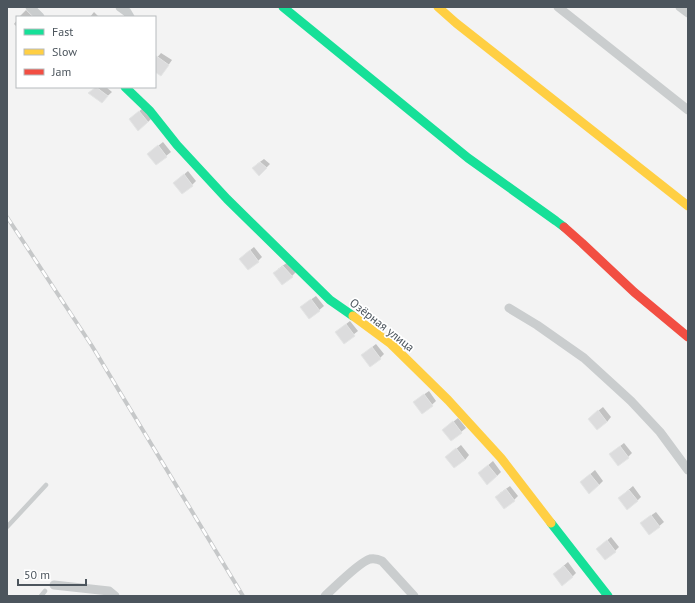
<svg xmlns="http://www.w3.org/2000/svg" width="695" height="603" font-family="'PT Sans',sans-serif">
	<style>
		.shadow { fill: #0003 }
		.building { fill: #dcdcdd; stroke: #e4e5e5 }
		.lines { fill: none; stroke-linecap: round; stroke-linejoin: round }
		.lane { stroke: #cacdce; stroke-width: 4.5 }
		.street { stroke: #cacdce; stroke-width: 9 }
		.fast { stroke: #16e098; stroke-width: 9 }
		.slow { stroke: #ffcf43; stroke-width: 9 }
		.jam { stroke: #f24e42; stroke-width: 9 }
		.rail-casing { stroke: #c6c8c9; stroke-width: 4 }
		.rail { stroke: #fff; stroke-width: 2.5; stroke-dasharray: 8; stroke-linecap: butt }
		.labels { text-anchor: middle; stroke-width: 3.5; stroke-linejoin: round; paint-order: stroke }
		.street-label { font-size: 12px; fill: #4c555d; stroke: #fff }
	</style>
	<rect width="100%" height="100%" fill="#f3f3f3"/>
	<!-- shadow -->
	<path class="shadow" d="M26 10 33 17H19Z
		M94 12 99 17H90Z
		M17 20V27L14 24Z
		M161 53 172 60 165 70H155V60Z
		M96 87H106L112 92 101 102 94 89Z
		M143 108 152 118 148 122 130 119Z
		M163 142 171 152 166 156 153 150Z
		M264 159 270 164 259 175 257 164Z
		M188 171 196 181 192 185 179 179Z
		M254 247 262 257 258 261 244 255Z
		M288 262 296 272 292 276 278 269Z
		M316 296 324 306 310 318 306 303Z
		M350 321 358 331 344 342 341 328Z
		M376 344 384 354 380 358 367 351Z
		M429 391 436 401 423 413 419 398Z
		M603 407 611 417 607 422 593 415Z
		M458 418 466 428 461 432 448 426Z
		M624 443 632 453 628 457 610 454Z
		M461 445 469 455 465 460 451 453Z
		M493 461 501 472 497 476 479 473Z
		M595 470 603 481 599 485 581 482Z
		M510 486 518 496 514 500 500 493Z
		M633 486 641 497 637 501 619 498Z
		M656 512 664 522 650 534 646 519Z
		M611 537 619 547 615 551 597 549Z
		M568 562 576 573 572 577 554 574Z"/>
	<!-- building -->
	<path class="building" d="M155 55 169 65 161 76 155 72Z
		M96 87 108 96 102 103 88 93Z
		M139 111 148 122 138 131 129 119Z
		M158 145 167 157 156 165 147 154Z
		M260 162 267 168 259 176 252 168Z
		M184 174 193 186 182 194 173 183Z
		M250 250 259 262 248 270 239 259Z
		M283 266 293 277 282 285 273 273Z
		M311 299 320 311 309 319 300 307Z
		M346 324 355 336 344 344 335 332Z
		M372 347 381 359 370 367 361 355Z
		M424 394 433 406 422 414 413 402Z
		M598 410 607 422 597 430 588 419Z
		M453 421 462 433 451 441 442 430Z
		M620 446 629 458 618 466 609 454Z
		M456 448 465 460 454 468 445 457Z
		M488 465 497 476 487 485 478 473Z
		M590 474 599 485 589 494 580 482Z
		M506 489 515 501 504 509 495 497Z
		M629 490 638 501 627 510 618 498Z
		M651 515 660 527 649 535 640 523Z
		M607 540 616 552 605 560 596 549Z
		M564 566 573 577 562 586 553 574Z"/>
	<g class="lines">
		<!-- lane -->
		<path class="lane" d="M7 527 46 485
			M41 596 45 591"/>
		<!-- street -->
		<path class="street" d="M30 7 40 17
			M120 7 127 12 130 17
			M558 7 688 110
			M680 7 688 13
			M509 308 537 325 584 358 631 401 660 432 688 470
			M54 585 109 591 115 596
			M325 596C334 588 359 562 370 559 375 558 378 559 382 561L414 596"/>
		<!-- fast -->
		<path class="fast" d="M283 7 468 158 556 221 564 227
			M125 87 150 111 177 145 227 199 330 300 353 316
			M551 523 608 596"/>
		<!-- slow -->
		<path class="slow" d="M438 7 456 23 688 206
			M353 316 391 344 448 400 501 458 551 523"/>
		<!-- jam -->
		<path class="jam" d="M564 227 582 243 634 292 688 337"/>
		<!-- rail casing -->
		<g class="rail-casing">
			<path id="rail" d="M7 217 92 346 243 596"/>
		</g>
		<!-- rail -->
		<use href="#rail" class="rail"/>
	</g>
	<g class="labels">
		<!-- street labels -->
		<g class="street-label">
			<text transform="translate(382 325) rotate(38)" y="4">Озёрная улица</text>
		</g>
	</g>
	<!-- border -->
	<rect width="695" height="603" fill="none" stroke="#4c555d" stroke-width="16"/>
	<!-- legend -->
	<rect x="16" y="16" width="140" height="72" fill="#ffffff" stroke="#b7bbbe"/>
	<rect x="24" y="29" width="20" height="6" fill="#16e098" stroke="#b7bbbe"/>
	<text x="52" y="36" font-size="12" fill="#4c555d">Fast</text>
	<rect x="24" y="49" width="20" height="6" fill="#ffcf43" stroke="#b7bbbe"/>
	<text x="52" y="56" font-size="12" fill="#4c555d">Slow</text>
	<rect x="24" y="69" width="20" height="6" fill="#f24e42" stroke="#b7bbbe"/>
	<text x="52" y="76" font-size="12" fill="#4c555d">Jam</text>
	<!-- scale -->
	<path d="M18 579v6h68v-6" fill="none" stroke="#4c555d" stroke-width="2"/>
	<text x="24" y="579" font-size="12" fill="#4c555d" stroke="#ffffff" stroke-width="3" paint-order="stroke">50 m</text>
</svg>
